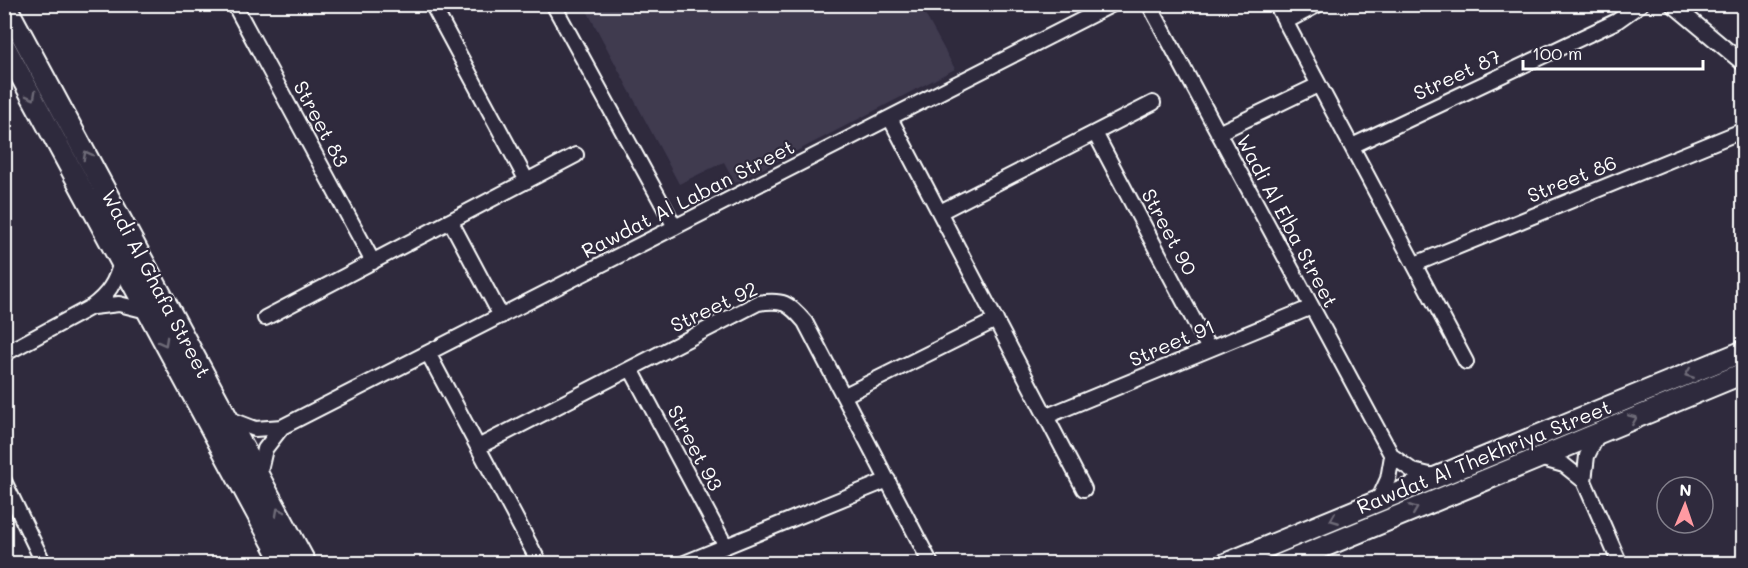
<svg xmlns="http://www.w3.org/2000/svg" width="1748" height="568" font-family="Mali,sans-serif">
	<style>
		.built { fill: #3f3a50 }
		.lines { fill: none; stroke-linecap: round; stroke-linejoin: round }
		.street-casing { stroke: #fff; stroke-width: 18 }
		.secondary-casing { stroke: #fff; stroke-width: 24 }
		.street { stroke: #2f2a3d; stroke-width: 14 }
		.secondary { stroke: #2f2a3d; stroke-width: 20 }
		.oneway { stroke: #6d6a77 }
		.labels { text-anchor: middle; stroke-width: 4.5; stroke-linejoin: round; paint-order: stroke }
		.street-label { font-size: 20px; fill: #fff; stroke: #2f2a3d }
	</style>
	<rect width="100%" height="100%" fill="#2f2a3d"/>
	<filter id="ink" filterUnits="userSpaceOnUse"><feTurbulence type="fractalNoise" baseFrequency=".0167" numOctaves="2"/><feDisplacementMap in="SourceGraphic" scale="12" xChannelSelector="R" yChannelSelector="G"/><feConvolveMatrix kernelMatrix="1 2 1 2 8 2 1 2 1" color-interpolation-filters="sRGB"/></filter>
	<g filter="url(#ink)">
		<!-- built -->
		<path class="built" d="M584 5H920L955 69 735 183 724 162 679 184Z"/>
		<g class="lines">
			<!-- street casing -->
			<g class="street-casing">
				<path id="street" d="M234 4 373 262
					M432 4 527 181
					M553 4 675 227
					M1149 4 1392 456 1413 471 1438 477
					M1276 4 1466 362
					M1672 4 1744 64
					M1285 22 1319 4
					M890 118 1084 489
					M1095 133 1209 349
					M1218 133 1318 85
					M1352 146 1617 21 1641 4
					M940 212 1153 103
					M451 222 501 316
					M1415 264 1744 130
					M93 307 119 304 147 311
					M265 318 576 155
					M428 353 540 564
					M4 354 91 307C108 295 116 282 121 261
					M631 369 725 545
					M845 395 996 320
					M1047 416 1312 307
					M229 419 255 429 282 427 1113 4
					M478 447 758 303C783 299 789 303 805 322L931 564
					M1539 458 1564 465 1584 481 1620 564
					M259 475 265 449 282 427
					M4 481 44 564
					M1584 481 1587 456 1598 434
					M1378 501 1388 479 1392 456
					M682 564 888 480"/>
			</g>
			<!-- secondary casing -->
			<g class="secondary-casing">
				<path id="secondary" d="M5 4 306 564
					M4 45 284 564
					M1225 564 1744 351
					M1282 564 1744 373"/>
			</g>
			<!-- street -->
			<use href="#street" class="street"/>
			<!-- secondary -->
			<use href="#secondary" class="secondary"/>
		</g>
		<!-- one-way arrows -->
		<defs><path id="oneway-chevron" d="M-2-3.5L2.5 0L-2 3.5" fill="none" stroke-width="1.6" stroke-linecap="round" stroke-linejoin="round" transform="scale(1.5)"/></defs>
		<g class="oneway">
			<use href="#oneway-chevron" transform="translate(32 96) rotate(62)"/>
			<use href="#oneway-chevron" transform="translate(87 155) rotate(-118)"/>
			<use href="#oneway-chevron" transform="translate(164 342) rotate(61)"/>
			<use href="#oneway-chevron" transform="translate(1689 374) rotate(158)"/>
			<use href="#oneway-chevron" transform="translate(1633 419) rotate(-23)"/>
			<use href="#oneway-chevron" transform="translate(1414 509) rotate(-22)"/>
			<use href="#oneway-chevron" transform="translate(279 512) rotate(-118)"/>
			<use href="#oneway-chevron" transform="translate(1334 519) rotate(158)"/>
		</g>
	</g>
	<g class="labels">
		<!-- street labels -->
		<g class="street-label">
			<text transform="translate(1457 75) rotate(-25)" y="7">Street 87</text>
			<text transform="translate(321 124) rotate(62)" y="7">Street 83</text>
			<text transform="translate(1572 179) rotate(-22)" y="7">Street 86</text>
			<text transform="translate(688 199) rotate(-27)" y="7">Rawdat Al Laban Street</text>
			<text transform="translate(1287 221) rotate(62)" y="7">Wadi Al Elba Street</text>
			<text transform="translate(1169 232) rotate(62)" y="7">Street 90</text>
			<text transform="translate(156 284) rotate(62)" y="7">Wadi Al Ghafa Street</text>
			<text transform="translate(714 307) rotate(-25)" y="7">Street 92</text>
			<text transform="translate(1172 343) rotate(-23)" y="7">Street 91</text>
			<text transform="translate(695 448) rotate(62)" y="7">Street 93</text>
			<text transform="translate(1484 457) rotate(-22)" y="7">Rawdat Al Thekhriya Street</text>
		</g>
	</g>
	<!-- margin -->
	<rect width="1748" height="568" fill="none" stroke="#2f2a3d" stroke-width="24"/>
	<rect x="12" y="12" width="1724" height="544" fill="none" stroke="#fff" stroke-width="2" filter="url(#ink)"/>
	<!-- north arrow -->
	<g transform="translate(1685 505) rotate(2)"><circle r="28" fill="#2f2a3d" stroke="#827f8b" stroke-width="1.5"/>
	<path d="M0-4.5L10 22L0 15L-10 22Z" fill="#ff9aa2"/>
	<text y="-9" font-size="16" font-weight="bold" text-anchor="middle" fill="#ffffff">N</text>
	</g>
	<!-- scale -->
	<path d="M1523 60v9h180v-9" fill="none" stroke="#ffffff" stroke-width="3"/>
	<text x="1532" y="60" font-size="18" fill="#ffffff" stroke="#2f2a3d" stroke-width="4.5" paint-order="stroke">100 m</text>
</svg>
